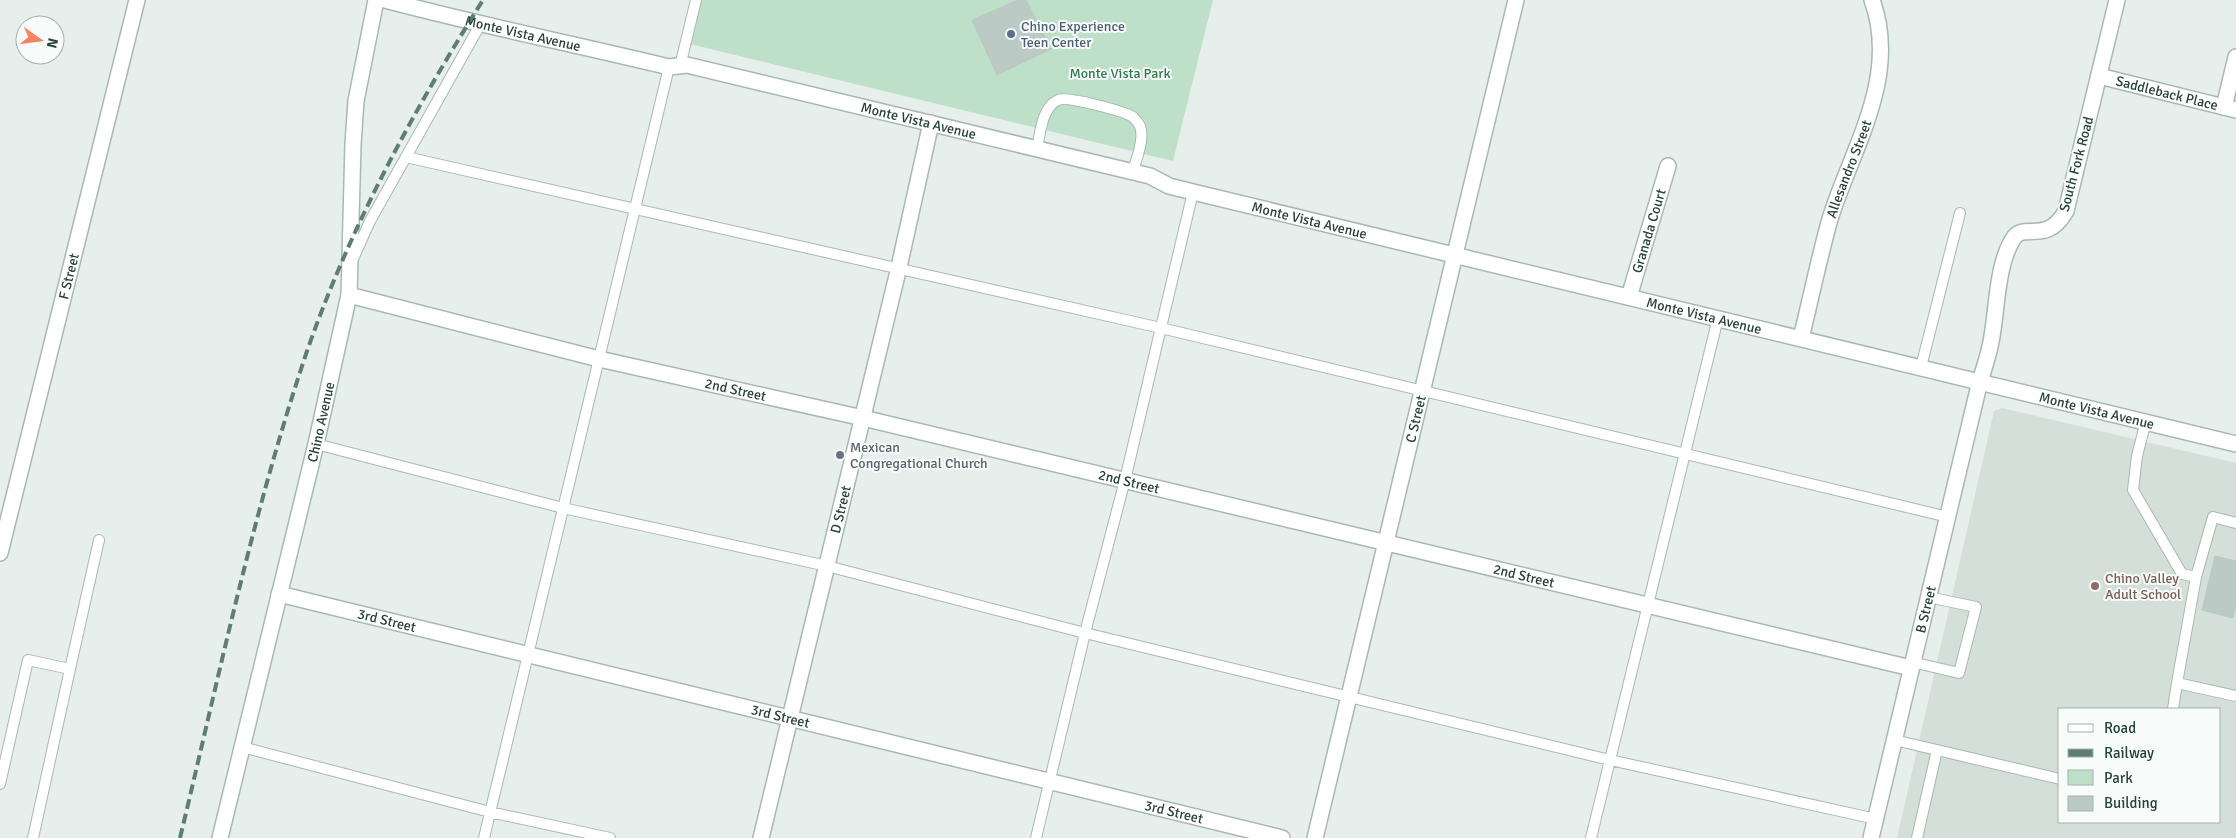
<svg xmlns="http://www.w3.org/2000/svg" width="2236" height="838" font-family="Signika,sans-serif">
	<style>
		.built { fill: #d4dfda; fill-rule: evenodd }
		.green { fill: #bfe0c8 }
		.building { fill: #bbcac4; stroke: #b8c9c2 }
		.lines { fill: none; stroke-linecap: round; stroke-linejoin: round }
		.service-casing { stroke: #a8b8b2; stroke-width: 12 }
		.minor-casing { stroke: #a8b8b2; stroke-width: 18 }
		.tertiary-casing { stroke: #a8b8b2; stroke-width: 18 }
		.secondary-casing { stroke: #a4bbb3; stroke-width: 18 }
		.service { stroke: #fff; stroke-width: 10 }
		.minor { stroke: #fff; stroke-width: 15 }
		.tertiary { stroke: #fff; stroke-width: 15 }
		.secondary { stroke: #fff; stroke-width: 15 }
		.rail { stroke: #5f7d75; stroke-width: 4; stroke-dasharray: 10 5; stroke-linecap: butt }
		.service-dot { fill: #5c6f8a; stroke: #f7fbf9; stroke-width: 2 }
		.worship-dot { fill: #6b7280; stroke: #f7fbf9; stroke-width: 2 }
		.education-dot { fill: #8d6e63; stroke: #f7fbf9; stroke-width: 2 }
		.labels { text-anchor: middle; stroke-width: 4; stroke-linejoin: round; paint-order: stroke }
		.service-label { font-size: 14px; fill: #4e5e75; stroke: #f7fbf9; text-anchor: start }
		.street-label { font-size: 14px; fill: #24423a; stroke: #f7fbf9 }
		.park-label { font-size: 14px; fill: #2d7a4b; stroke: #f7fbf9 }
		.worship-label { font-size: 14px; fill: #5b616d; stroke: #f7fbf9; text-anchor: start }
		.education-label { font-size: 14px; fill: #785e54; stroke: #f7fbf9; text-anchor: start }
	</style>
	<rect width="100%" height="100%" fill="#e6efeb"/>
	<!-- built -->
	<path class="built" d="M2002 408 2236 463V838H1897L1994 411ZM2060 709H2220V822H2060Z"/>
	<!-- green -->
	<path class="green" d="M700 0H1213L1173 161 690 44Z"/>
	<!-- building -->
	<path class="building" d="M1018 0H1026L1051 49 997 75 972 20Z
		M2215 556 2236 561V606L2233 618 2202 610Z"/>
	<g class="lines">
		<!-- service casing -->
		<g class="service-casing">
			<path id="service" d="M680 66 696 0
				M1037 149C1040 134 1042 107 1058 100 1067 96 1124 111 1133 117 1135 119 1139 124 1140 126 1145 139 1136 159 1133 172
				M406 157 1161 328 1948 517
				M353 259 370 221 480 25
				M1921 367 1960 213
				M2146 421 2137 456 2133 490 2182 574 2196 577
				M316 444 563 508 827 566 1085 633 1610 760 1876 819
				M2236 523 2213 517 2196 577 2177 683 2236 696
				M1912 662 1959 673 1976 607 1928 597
				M70 669 99 540
				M2173 709 2177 683
				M1894 740 1937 750 1917 838
				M242 747 490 812 610 838
				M1937 750 2060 779
				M0 784 28 660 70 669 33 838
				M484 838 669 67
				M1036 838 1085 633 1125 480 1193 192
				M1591 838 1718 318"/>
		</g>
		<!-- minor casing -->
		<g class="minor-casing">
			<g id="minor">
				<path id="s1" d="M2099 76 2236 110"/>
				<path d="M2224 107 2236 57"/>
				<path id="s2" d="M349 295 599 359 863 418 1911 668"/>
				<path id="s3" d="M1629 297 1668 166"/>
				<path id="s4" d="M1801 338C1811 298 1819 258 1830 219 1852 148 1900 77 1872 0"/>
				<path id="s5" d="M0 553 137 0"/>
				<path id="s6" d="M279 594 1282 838"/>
				<path id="s7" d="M761 838 899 267 931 123"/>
				<path id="s8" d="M1315 838 1516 0"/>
				<path id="s9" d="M1871 838 1980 381C1985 366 1990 351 1992 336 1997 308 1997 264 2013 239 2024 221 2046 246 2066 211L2117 0"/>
			</g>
		</g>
		<!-- tertiary casing -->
		<g class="tertiary-casing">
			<g id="tertiary">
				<path id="s10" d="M385 0C479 25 574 44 669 67L687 65 1150 176 1169 186 1193 192 2236 444"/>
			</g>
		</g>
		<!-- secondary casing -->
		<g class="secondary-casing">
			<g id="secondary">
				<path id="s11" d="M220 838 316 444 349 295 353 144 356 101 376 0"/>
			</g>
		</g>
		<!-- service -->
		<use href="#service" class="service"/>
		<!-- minor -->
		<use href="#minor" class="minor"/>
		<!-- tertiary -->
		<use href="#tertiary" class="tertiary"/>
		<!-- secondary -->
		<use href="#secondary" class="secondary"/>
		<!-- rail -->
		<path class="rail" d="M180 838C219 676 253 512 306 354 349 229 413 111 483 0"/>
	</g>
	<!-- markers -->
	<circle class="service-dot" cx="1011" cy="34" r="5"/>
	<circle class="worship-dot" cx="840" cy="455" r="5"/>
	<circle class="education-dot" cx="2095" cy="586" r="5"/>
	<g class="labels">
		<!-- service labels -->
		<g class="service-label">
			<text x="1021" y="31">Chino Experience<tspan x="1021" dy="16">Teen Center</tspan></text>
		</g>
		<!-- street labels -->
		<g class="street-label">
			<text dy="5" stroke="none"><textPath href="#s10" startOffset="142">Monte Vista Avenue</textPath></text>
			<text dy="5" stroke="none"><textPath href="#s1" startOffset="70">Saddleback Place</textPath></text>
			<text dy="5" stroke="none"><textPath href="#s10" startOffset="548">Monte Vista Avenue</textPath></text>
			<text transform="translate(2076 164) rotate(-75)" y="5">South Fork Road</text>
			<text dy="5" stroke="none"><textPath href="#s4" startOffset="176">Allesandro Street</textPath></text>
			<text dy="5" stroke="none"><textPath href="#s10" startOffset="952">Monte Vista Avenue</textPath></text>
			<text dy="5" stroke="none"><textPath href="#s3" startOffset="69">Granada Court</textPath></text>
			<text dy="5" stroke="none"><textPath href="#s5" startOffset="285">F Street</textPath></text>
			<text dy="5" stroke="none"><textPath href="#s10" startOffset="1358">Monte Vista Avenue</textPath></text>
			<text dy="5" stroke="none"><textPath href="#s2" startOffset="398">2nd Street</textPath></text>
			<text dy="5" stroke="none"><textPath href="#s10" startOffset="1762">Monte Vista Avenue</textPath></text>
			<text dy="5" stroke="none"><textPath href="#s8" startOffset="431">C Street</textPath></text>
			<text dy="5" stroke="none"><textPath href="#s11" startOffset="428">Chino Avenue</textPath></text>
			<text dy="5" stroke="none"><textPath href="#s2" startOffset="802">2nd Street</textPath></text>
			<text dy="5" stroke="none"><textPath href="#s7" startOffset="338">D Street</textPath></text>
			<text dy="5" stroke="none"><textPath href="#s2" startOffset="1208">2nd Street</textPath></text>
			<text dy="5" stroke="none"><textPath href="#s9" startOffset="235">B Street</textPath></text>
			<text dy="5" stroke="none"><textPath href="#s6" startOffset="111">3rd Street</textPath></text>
			<text dy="5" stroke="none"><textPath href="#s6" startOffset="516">3rd Street</textPath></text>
			<text dy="5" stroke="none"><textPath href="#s6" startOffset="921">3rd Street</textPath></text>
		</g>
		<!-- park labels -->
		<g class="park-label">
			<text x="1120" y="78">Monte Vista Park</text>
		</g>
		<!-- worship labels -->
		<g class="worship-label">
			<text x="850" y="452">Mexican<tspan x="850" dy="16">Congregational Church</tspan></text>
		</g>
		<!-- education labels -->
		<g class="education-label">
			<text x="2105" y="583">Chino Valley<tspan x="2105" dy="16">Adult School</tspan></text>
		</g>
	</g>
	<!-- legend -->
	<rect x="2058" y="708" width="162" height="115" fill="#f7fbf9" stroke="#a3b1ad"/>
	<rect x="2068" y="724" width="25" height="8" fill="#ffffff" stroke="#a3b1ad"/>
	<text x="2104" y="733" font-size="15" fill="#24423a">Road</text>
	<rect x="2068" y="749" width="25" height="8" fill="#5f7d75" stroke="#a3b1ad"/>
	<text x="2104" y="758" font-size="15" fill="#24423a">Railway</text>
	<rect x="2068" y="770" width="25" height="15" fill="#bfe0c8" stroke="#a3b1ad"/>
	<text x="2104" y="783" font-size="15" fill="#24423a">Park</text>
	<rect x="2068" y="796" width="25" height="15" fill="#bbcac4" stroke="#a3b1ad"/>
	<text x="2104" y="808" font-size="15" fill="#24423a">Building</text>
	<!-- north arrow -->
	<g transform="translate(40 40) rotate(104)"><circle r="24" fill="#f7fbf9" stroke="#a3b1ad"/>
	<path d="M0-4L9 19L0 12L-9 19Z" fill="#f4845f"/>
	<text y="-8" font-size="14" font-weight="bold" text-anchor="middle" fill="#24423a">N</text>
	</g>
</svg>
